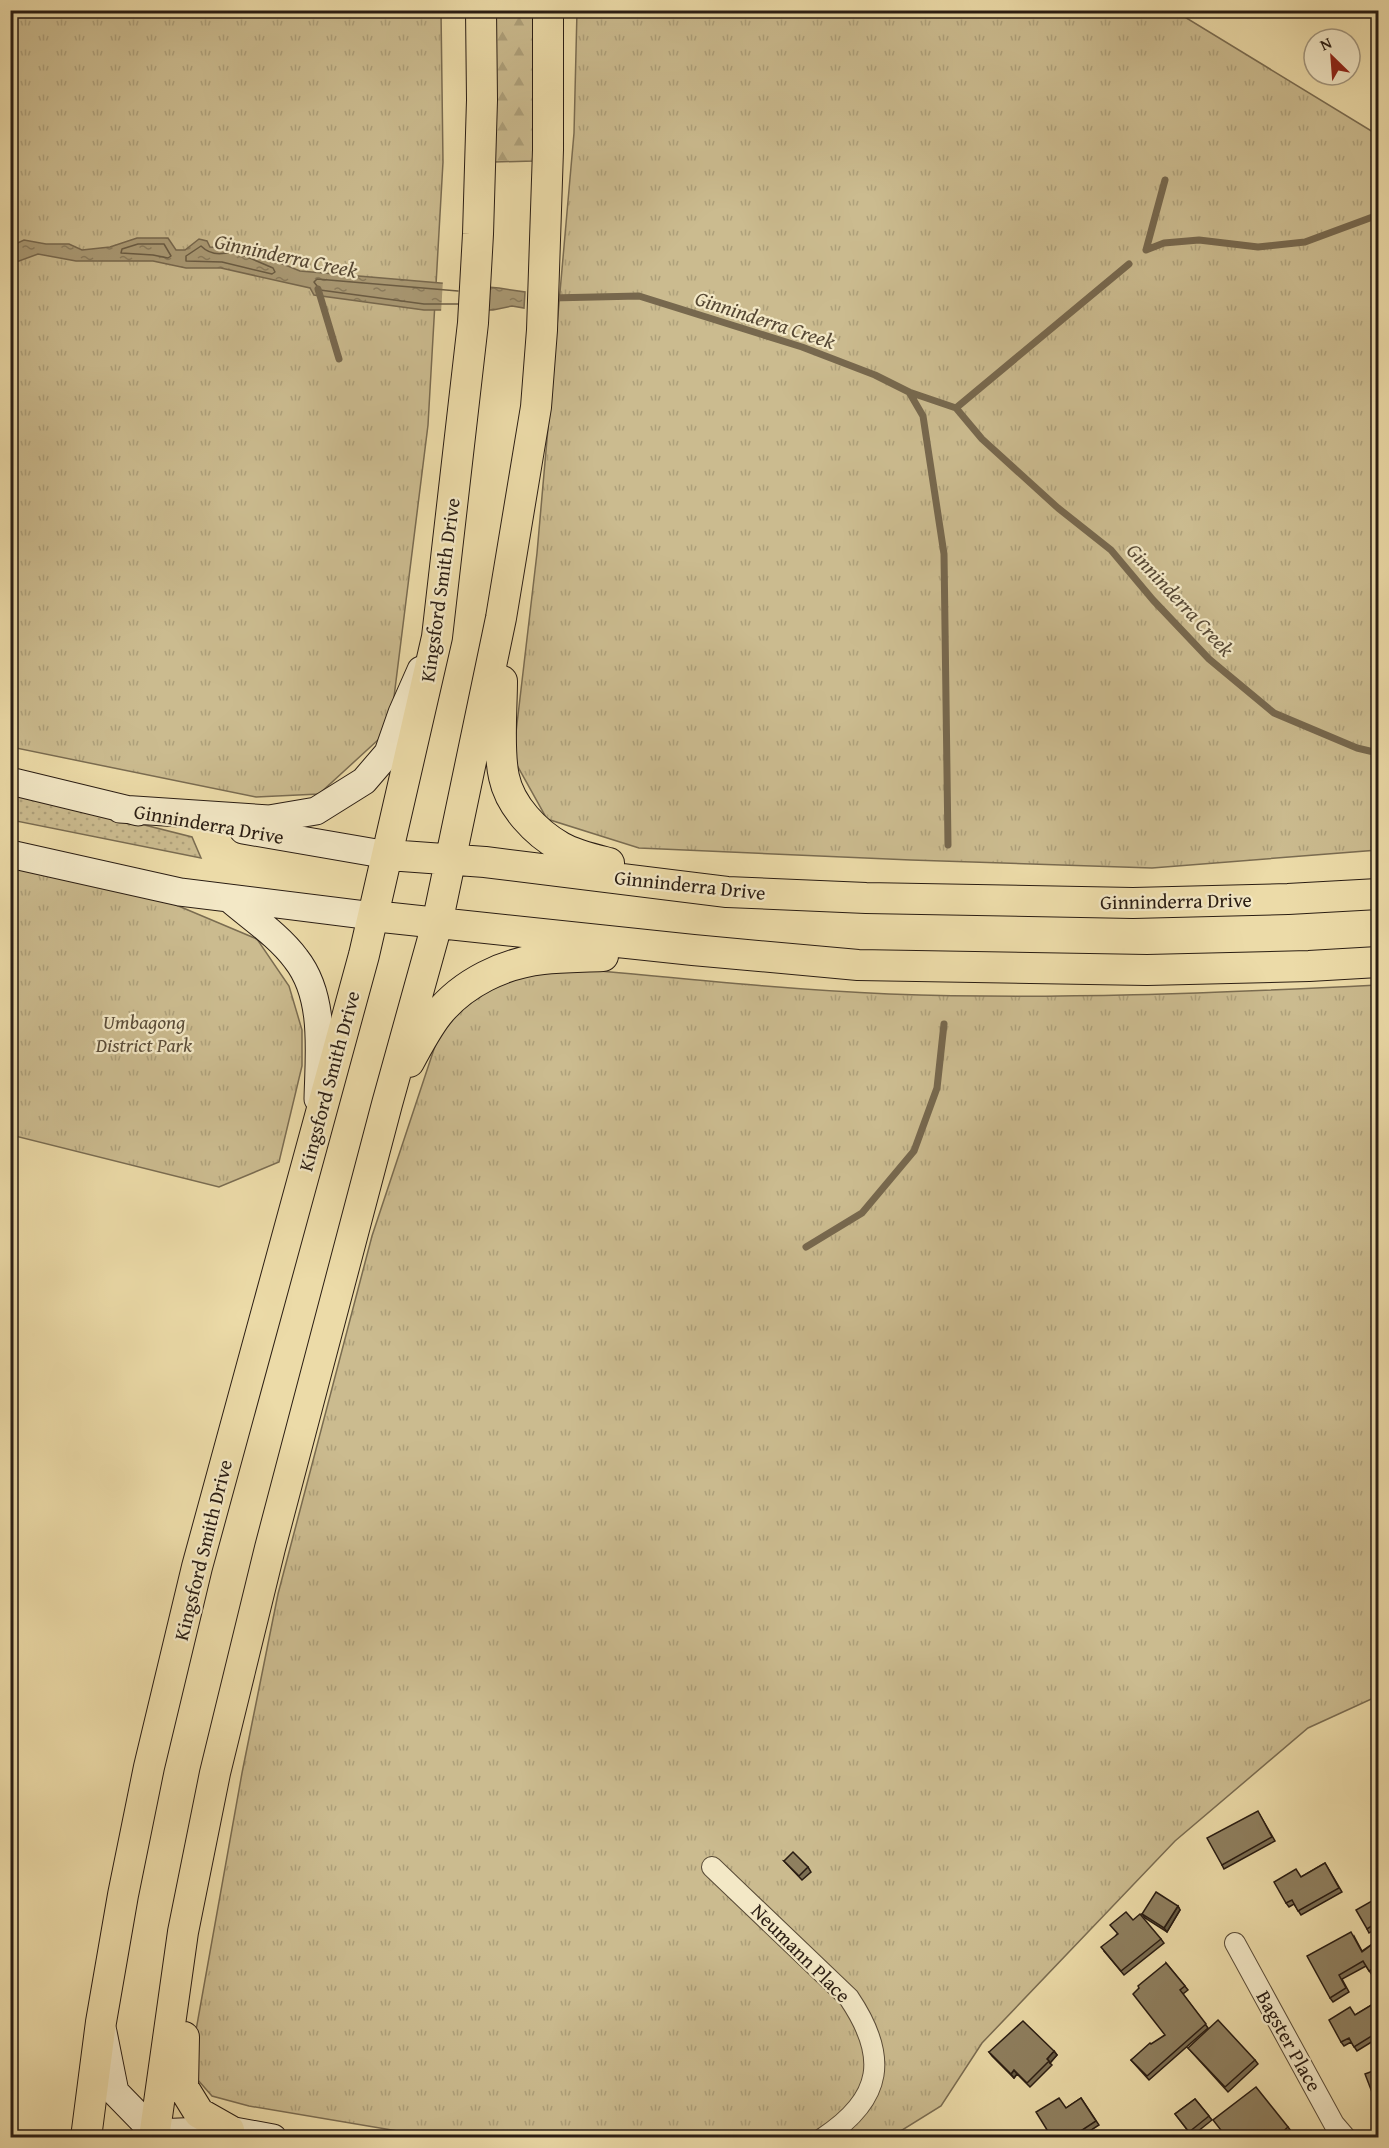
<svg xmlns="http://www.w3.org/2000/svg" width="1389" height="2148" font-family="'Gentium Book Plus',serif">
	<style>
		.grass { fill: url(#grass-dots); stroke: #7a6c51; stroke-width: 1.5 }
		.forest { fill: url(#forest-firs); stroke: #7a6c51; stroke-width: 1.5 }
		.park { fill: url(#park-tufts); stroke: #7a6c51; stroke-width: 1.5 }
		.water { fill: url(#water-ripples); stroke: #77684e; stroke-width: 1.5 }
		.pier { fill: #ecdba8 }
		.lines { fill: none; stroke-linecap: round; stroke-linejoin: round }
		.shore { stroke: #6a5c44; stroke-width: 1.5 }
		.stream { stroke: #77684e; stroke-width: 7 }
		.street-casing { stroke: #5a4c38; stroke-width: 22 }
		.secondary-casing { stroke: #2a1d13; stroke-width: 29 }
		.primary-casing { stroke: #2a1d13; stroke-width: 32 }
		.street { stroke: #f3e8c6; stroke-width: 20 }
		.secondary { stroke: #f3e8c6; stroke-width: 27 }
		.primary { stroke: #ecdba8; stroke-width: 30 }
		.wall { fill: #7b6e53; stroke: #2a1d13; stroke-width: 1.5 }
		.shaded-wall { fill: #645a43; stroke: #2a1d13; stroke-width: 1.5 }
		.building { fill: #8f8060; stroke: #2a1d13; stroke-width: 1.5 }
		.labels { text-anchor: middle; stroke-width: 4.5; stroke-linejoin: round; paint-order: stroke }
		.street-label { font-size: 20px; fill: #2a1d13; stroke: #f3e8c6 }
		.park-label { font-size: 20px; font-style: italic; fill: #5a4c38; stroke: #f3e8c6 }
		.water-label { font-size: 21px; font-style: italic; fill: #574935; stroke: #f3e8c6 }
	</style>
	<defs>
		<pattern id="grass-dots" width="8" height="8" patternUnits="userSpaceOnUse" patternTransform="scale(1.5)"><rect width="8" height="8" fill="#cbbb8f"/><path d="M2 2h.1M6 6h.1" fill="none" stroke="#aea07a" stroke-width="1.8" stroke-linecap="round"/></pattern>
		<pattern id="forest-firs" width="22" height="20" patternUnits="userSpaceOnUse" patternTransform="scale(1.5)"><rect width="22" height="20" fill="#cbbb8f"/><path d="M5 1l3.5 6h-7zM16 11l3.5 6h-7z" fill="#aea07a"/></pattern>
		<pattern id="park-tufts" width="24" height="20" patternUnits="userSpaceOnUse" patternTransform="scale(1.5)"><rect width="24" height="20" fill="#cbbb8f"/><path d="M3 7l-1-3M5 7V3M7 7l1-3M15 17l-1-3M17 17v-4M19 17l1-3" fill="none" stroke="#aea07a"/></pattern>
		<pattern id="water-ripples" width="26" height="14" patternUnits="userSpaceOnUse" patternTransform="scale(1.5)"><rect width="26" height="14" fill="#aa9a75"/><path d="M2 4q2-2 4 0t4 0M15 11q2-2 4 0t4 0" fill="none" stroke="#8b7d5f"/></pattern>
	</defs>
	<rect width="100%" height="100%" fill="#ecdba8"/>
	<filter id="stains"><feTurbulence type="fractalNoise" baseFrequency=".00333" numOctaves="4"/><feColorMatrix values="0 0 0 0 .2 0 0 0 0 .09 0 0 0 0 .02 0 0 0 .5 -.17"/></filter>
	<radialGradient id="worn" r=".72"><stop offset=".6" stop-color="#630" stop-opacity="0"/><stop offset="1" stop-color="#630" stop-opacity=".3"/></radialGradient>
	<!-- grass -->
	<path class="grass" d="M10 791 192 837 201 858 11 820Z"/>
	<!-- forest -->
	<path class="forest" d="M494 11H533L534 161 494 162Z"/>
	<!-- park -->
	<path class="park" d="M11 11H441L443 162 428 425 390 729 319 794 256 797 11 747Z
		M577 11H1175L1378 135V850L1152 868 911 860 639 848 547 819 513 758 537 553 574 133Z
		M11 865 169 902 257 939 289 986 302 1030V1066L279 1162 219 1187 11 1135Z
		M558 967C668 977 778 989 889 994 1052 1000 1216 993 1378 985V1696L1308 1728 1175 1841 982 2043 941 2106 891 2137 439 2138 249 2106 212 2096 197 2079 193 2047 242 1773 278 1594 372 1236 436 1043 448 1018 476 989Z"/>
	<!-- water -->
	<path class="water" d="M137 238H168L176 250H185L199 239 207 241 210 247 225 248 231 243 300 271 499 288 525 292 524 308 512 306 493 310H424L314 295 310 288 221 268H186L153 261H76L38 254 11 264V246L24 240 46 244H69L82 250 110 247Z"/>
	<!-- pier -->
	<path class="pier" d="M443 280 491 284 489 313H441Z"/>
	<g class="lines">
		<!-- shore -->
		<path class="shore" d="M138 244H164L171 256 168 258 153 255 121 253 122 249Z
			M201 246C210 255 222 255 233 251L273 268 275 272 272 274 222 262 186 261V256Z
			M458 304H424L320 290 314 282 317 279 458 291"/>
		<!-- stream -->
		<path class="stream" d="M1146 250 1164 243 1199 240 1258 247 1305 242 1378 215
			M1146 250 1165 180
			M318 289 339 359
			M551 298 639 296 802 347 875 375 909 392 956 408 982 439 1058 508 1111 550 1153 600 1209 659 1274 713 1357 748 1378 753
			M909 392 923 416 944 554 948 845
			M956 408 1129 264
			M806 1247 862 1213 914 1151 937 1088 944 1024"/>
		<!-- street casing -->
		<g class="street-casing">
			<path id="street" d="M712 1867 849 1998C888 2056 884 2098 823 2138
				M1235 1943 1334 2124 1346 2138"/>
		</g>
		<!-- secondary casing -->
		<g class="secondary-casing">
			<path id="secondary" d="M10 781 138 812
				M120 809 269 819 316 811 364 781 388 753 402 713 421 670
				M243 830 388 855
				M10 854 180 892 373 916
				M231 900C252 918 279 936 296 959 326 997 319 1054 318 1099
				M103 2032 115 2092 155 2133 168 2138
				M150 2135 155 2133 229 2130 273 2138"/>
		</g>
		<!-- primary casing -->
		<g class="primary-casing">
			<path id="primary" d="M502 681C502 708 498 751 504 777 510 806 536 833 561 847 575 855 593 859 609 863
				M388 855 485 862 727 892 866 898 1133 903 1288 899 1378 894
				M373 916 693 950 858 965 1147 970 1309 966 1378 962
				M409 1062C418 1045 427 1028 438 1014 463 983 504 963 543 959 563 957 583 957 603 956
				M184 2037 183 2087 199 2113 229 2130
				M86 2138 101 2022 123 1895 149 1767 197 1567 364 955 437 637 473 323 478 234 482 100 481 10
				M154 2138 183 1932 215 1773 270 1548 387 1104 437 924 501 618 536 407 542 330 548 150V10"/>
		</g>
		<!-- street -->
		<use href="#street" class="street"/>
		<!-- secondary -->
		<use href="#secondary" class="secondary"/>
		<!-- primary -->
		<use href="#primary" class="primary"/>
	</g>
	<!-- wall -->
	<path class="wall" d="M1260 1815 1275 1841 1224 1869 1222 1865Z
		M784 1861 808 1867 811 1872 802 1880Z
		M1325 1863 1342 1892 1301 1915 1294 1904 1289 1907 1286 1903 1301 1877Z
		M1378 1901V1927L1369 1933 1367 1929Z
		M1178 1906 1180 1910 1167 1932 1145 1918 1142 1914Z
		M1133 1920 1161 1939 1164 1943 1124 1975 1104 1951 1117 1934Z
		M1354 1936 1362 1951 1378 1940V1971L1372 1975 1366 1966 1342 1979 1349 1992 1333 2002 1330 1998Z
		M1166 1963 1188 1990 1183 1994 1208 2028 1149 2080 1131 2060 1165 2035Z
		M1378 2001V2038L1357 2051 1351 2042 1344 2046 1341 2042 1355 2015Z
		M1188 2048 1255 2060 1258 2064 1228 2092Z
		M1054 2051 1057 2055 1050 2063 1052 2065 1030 2087 1017 2074 1014 2078 992 2056 989 2052Z
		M1081 2098 1099 2125 1079 2138H1052L1066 2108Z
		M1195 2099 1212 2120 1192 2136 1175 2114Z
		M1288 2127 1291 2131 1284 2138H1227Z"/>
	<!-- shaded-wall -->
	<path class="shaded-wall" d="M1178 1906 1180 1910 1167 1932 1164 1928Z
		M1054 2051 1057 2055 1050 2063 1047 2059Z
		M1014 2070 1017 2074 1014 2078 1011 2074Z"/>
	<!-- building -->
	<path class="building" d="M1258 1811 1272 1837 1222 1865 1207 1838Z
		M793 1852 808 1867 799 1876 784 1861Z
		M1325 1863 1339 1888 1298 1911 1292 1900 1286 1903 1274 1882 1296 1869 1301 1877Z
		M1156 1892 1178 1906 1164 1928 1142 1914Z
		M1377 1898 1378 1901V1922L1367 1929 1356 1910Z
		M1126 1912 1133 1920 1140 1914 1161 1939 1121 1971 1101 1947 1118 1934 1110 1925Z
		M1351 1932 1362 1952 1378 1940V1965L1369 1971 1363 1961 1339 1975 1346 1988 1330 1998 1307 1956Z
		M1166 1963 1185 1986 1180 1990 1206 2024 1147 2076 1131 2060 1150 2043 1151 2044 1165 2035 1133 1994 1139 1988 1138 1986Z
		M1378 2001V2032L1354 2047 1349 2038 1341 2042 1329 2020 1350 2007 1355 2015Z
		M1218 2020 1255 2060 1225 2087 1188 2048Z
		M1023 2021 1054 2051 1047 2059 1049 2061 1027 2083 1014 2070 1011 2074 989 2052Z
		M1378 2069V2108L1365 2074Z
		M1256 2087 1288 2127 1280 2134 1283 2138H1227L1213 2120Z
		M1059 2098 1066 2108 1081 2098 1096 2121 1070 2138H1052L1036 2112Z
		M1195 2099 1209 2116 1189 2132 1175 2114Z"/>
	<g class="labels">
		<!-- street labels -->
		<g class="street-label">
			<text transform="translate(440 590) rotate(-82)" y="7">Kingsford Smith Drive</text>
			<text transform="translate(209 824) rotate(10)" y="7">Ginninderra Drive</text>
			<text transform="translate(690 885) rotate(6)" y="7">Ginninderra Drive</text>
			<text transform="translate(1176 901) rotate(-1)" y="7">Ginninderra Drive</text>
			<text transform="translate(329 1081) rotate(-75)" y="7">Kingsford Smith Drive</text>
			<text transform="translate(203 1550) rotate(-76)" y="7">Kingsford Smith Drive</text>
			<text transform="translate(801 1953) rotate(45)" y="7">Neumann Place</text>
			<text transform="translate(1289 2041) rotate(61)" y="7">Bagster Place</text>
		</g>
		<!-- park labels -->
		<g class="park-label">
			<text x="144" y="1029">Umbagong<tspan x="144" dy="23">District Park</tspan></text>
		</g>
		<!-- water labels -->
		<g class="water-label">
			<text transform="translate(286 256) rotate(12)" y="7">Ginninderra Creek</text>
			<text transform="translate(765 320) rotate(18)" y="7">Ginninderra Creek</text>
			<text transform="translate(1180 600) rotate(47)" y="7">Ginninderra Creek</text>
		</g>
	</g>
	<!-- margin -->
	<rect width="1389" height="2148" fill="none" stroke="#ecdba8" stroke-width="36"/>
	<rect x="12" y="12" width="1365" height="2124" fill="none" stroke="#2a1d13" stroke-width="3"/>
	<rect x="18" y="18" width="1353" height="2112" fill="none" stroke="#2a1d13" stroke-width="1.5"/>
	<!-- north arrow -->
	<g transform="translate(1332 57) rotate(335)"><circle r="28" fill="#f3e8c6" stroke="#a3977e" stroke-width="1.5"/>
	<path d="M0-4.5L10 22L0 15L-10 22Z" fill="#8f2418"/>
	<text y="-9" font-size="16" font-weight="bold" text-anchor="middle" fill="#2a1d13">N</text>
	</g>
	<rect width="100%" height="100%" filter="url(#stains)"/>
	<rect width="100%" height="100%" fill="url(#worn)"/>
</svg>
